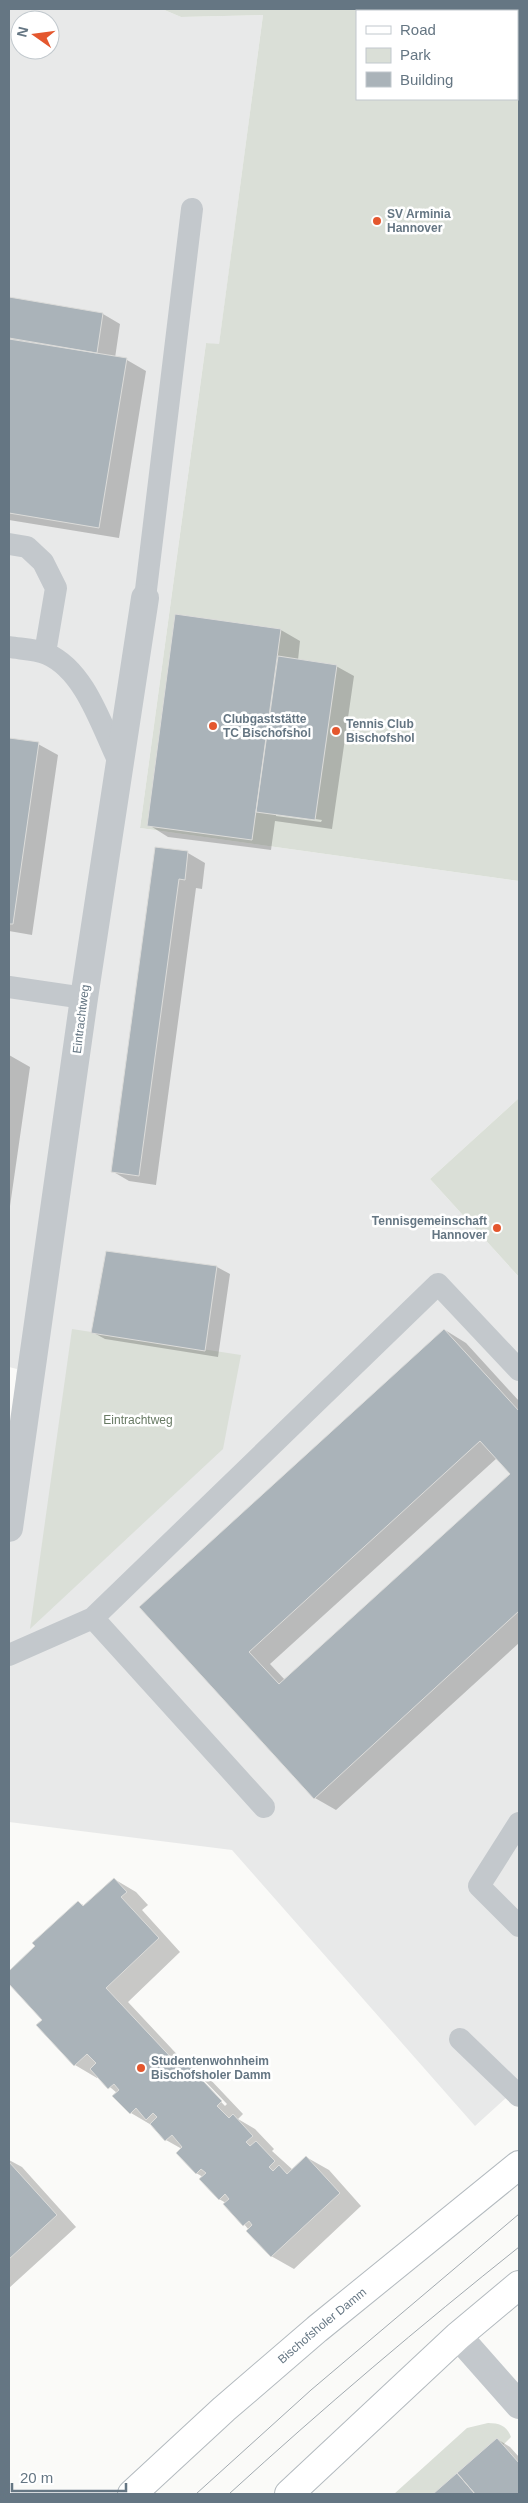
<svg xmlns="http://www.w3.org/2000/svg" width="528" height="2503" font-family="Helvetica,sans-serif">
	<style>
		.built { fill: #e8e9e9; fill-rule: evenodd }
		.green { fill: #dadfd7; fill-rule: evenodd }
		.shadow { fill: #0003; fill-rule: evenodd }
		.building { fill: #aab3b9; stroke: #dcdcda; fill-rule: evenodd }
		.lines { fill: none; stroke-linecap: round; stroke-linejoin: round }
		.secondary-casing { stroke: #b3babf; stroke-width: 30 }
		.service { stroke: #c3c8cc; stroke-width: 22 }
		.minor { stroke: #c3c8cc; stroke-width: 28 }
		.secondary { stroke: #fff; stroke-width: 28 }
		.tram { stroke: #a2aab0; stroke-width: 1 }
		.poi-dot { fill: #e4572e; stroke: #fff; stroke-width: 2 }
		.labels { text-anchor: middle; stroke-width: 5; stroke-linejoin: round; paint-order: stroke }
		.poi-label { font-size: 12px; font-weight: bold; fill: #657683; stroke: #fff; text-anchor: start }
		.street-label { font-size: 12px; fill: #657683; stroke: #fff }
		.park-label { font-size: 12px; fill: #687a64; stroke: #fff }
	</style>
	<rect width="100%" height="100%" fill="#fafaf8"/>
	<!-- built -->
	<path class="built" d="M9 9H162L181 17 263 15 219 345 206 343 140 828 519 881V1098L430 1179 519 1277V2086L475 2126 232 1850 9 1822V1453L17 1369 9 1367ZM20 20H50V50H20Z"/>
	<!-- green -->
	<path class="green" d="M162 9H519V881L140 828 206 343 219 344 263 15 181 17ZM357 11H517V99H357Z
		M519 1098V1277L430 1179Z
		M72 1329 241 1355 223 1449 30 1629Z
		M488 2423C500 2423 507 2426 511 2437L503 2445 497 2438 434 2494H394L467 2428Z"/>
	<!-- shadow -->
	<path class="shadow" d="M9 299 103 314 120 324 115 358 127 360 146 371 119 538 9 520Z
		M281 630 300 641 298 660 336 666 354 676 332 829 275 821 271 850 168 837 149 825ZM276 813 322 820 321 822 276 816Z
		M9 739 38 744 58 755 32 935 9 931Z
		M156 848 188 853 205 863 202 889 196 888 156 1185 129 1181 112 1171Z
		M9 1055 30 1067 9 1213Z
		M217 1267 230 1274 218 1357 105 1339 92 1332Z
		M445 1330 466 1343 519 1401V1643L336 1810 315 1798 141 1607ZM497 1458 512 1474 285 1680 270 1664Z
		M114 1879 136 1892 148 1905 142 1910 180 1952 128 2002 186 2064 207 2076 243 2114 238 2119 255 2129 274 2149 272 2151 293 2170 306 2157 329 2170 361 2206 294 2269 271 2256 226 2203 219 2199 203 2177 196 2173 182 2149 166 2140 153 2126 131 2113 117 2093 98 2077 97 2078 75 2065 43 2020 9 1982V1973L78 1902 85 1906ZM198 2078H202L227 2104 225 2106Z
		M9 2160 22 2167 76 2227 9 2288Z
		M497 2439 510 2447 519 2457V2494H436Z"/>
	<!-- building -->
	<path class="building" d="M9 297 103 313 97 353 9 338Z
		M9 339 127 358 99 528 9 513Z
		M175 614 281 629 252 840 147 826Z
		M278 656 337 665 315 820 256 812Z
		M9 738 39 742 13 924H9Z
		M155 847 188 851 185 880 179 879 139 1176 111 1172Z
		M106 1251 217 1266 205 1351 91 1333Z
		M444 1329 519 1411V1611L314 1799 139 1607ZM480 1441 510 1474 279 1684 249 1652Z
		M114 1878 127 1892 121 1897 159 1938 106 1988 180 2067 185 2062 222 2101 217 2106 229 2118 233 2114 253 2136 246 2142 250 2146 256 2141 275 2161 269 2167 273 2171 279 2165 287 2174 306 2156 340 2193 271 2257 246 2231 252 2225 249 2221 243 2226 223 2204 229 2199 225 2194 219 2200 199 2179 206 2173 201 2169 196 2174 176 2153 182 2147 172 2135 165 2141 150 2124 157 2117 153 2113 146 2120 136 2108 130 2114 112 2096 119 2090 114 2084 108 2089 90 2069 96 2063 87 2054 74 2066 36 2025 42 2020 9 1984V1971L35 1946 32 1943 78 1901 83 1906Z
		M9 2162 57 2215 9 2259Z
		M497 2438 519 2463V2494H475L457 2473Z
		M457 2473 475 2494H433Z"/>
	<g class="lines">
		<!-- secondary casing -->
		<g class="secondary-casing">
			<g id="secondary">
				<path id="s1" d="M132 2494 224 2409 317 2329 519 2165"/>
				<path d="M289 2494 458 2336 519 2285"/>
			</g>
		</g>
		<!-- service -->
		<path class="service" d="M9 544 27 547 43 562 56 588 45 653
			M145 598 192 209
			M9 647C21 649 36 649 47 654 86 671 102 728 120 764
			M9 987 84 998
			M93 1618 438 1284 519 1370
			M9 1655 93 1618 264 1807
			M519 1823 479 1886 519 1926
			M460 2039 519 2096"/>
		<!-- minor -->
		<path class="minor" d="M9 1528 84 998 145 598
			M458 2336 519 2405"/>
		<!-- secondary -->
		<use href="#secondary" class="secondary"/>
		<!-- tram -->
		<path class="tram" d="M196 2494 311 2390 519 2214
			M229 2494C323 2408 420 2326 519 2247"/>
	</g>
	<!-- markers -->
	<g class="poi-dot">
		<circle cx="377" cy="221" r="5"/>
		<circle cx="213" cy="726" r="5"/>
		<circle cx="336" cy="731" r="5"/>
		<circle cx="497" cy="1228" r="5"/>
		<circle cx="141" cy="2068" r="5"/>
	</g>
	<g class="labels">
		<!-- poi labels -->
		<g class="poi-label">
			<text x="387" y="218">SV Arminia<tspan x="387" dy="14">Hannover</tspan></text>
			<text x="223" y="723">Clubgaststätte<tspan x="223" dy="14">TC Bischofshol</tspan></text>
			<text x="346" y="728">Tennis Club<tspan x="346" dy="14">Bischofshol</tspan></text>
			<text x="487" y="1225" text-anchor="end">Tennisgemeinschaft<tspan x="487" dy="14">Hannover</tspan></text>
			<text x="151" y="2065">Studentenwohnheim<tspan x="151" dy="14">Bischofsholer Damm</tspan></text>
		</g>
		<!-- street labels -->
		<g class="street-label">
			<text transform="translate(81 1019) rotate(-83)" y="4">Eintrachtweg</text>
			<text dy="4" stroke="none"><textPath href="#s1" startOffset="254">Bischofsholer Damm</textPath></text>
		</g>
		<!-- park labels -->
		<g class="park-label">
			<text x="138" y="1424">Eintrachtweg</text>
		</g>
	</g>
	<!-- border -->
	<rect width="528" height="2503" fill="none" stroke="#657683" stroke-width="20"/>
	<!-- legend -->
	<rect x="356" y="10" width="162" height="90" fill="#ffffff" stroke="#c1c8cd"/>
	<rect x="366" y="26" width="25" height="8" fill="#ffffff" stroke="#c1c8cd"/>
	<text x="400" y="35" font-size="15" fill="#657683">Road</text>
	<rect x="366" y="48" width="25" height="15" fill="#dadfd7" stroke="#c1c8cd"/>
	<text x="400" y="60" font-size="15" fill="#657683">Park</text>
	<rect x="366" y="72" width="25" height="15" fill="#aab3b9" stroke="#c1c8cd"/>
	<text x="400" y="85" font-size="15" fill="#657683">Building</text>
	<!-- north arrow -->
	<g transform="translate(35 35) rotate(284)"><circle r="24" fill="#ffffff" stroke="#c1c8cd"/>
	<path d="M0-4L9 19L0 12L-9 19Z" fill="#e4572e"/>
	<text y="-8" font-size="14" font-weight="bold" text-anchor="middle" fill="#657683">N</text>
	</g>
	<!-- scale -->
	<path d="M12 2483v8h114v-8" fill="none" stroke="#657683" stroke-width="2.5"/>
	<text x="20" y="2483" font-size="15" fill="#657683" stroke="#ffffff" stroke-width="4" paint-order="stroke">20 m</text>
</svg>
